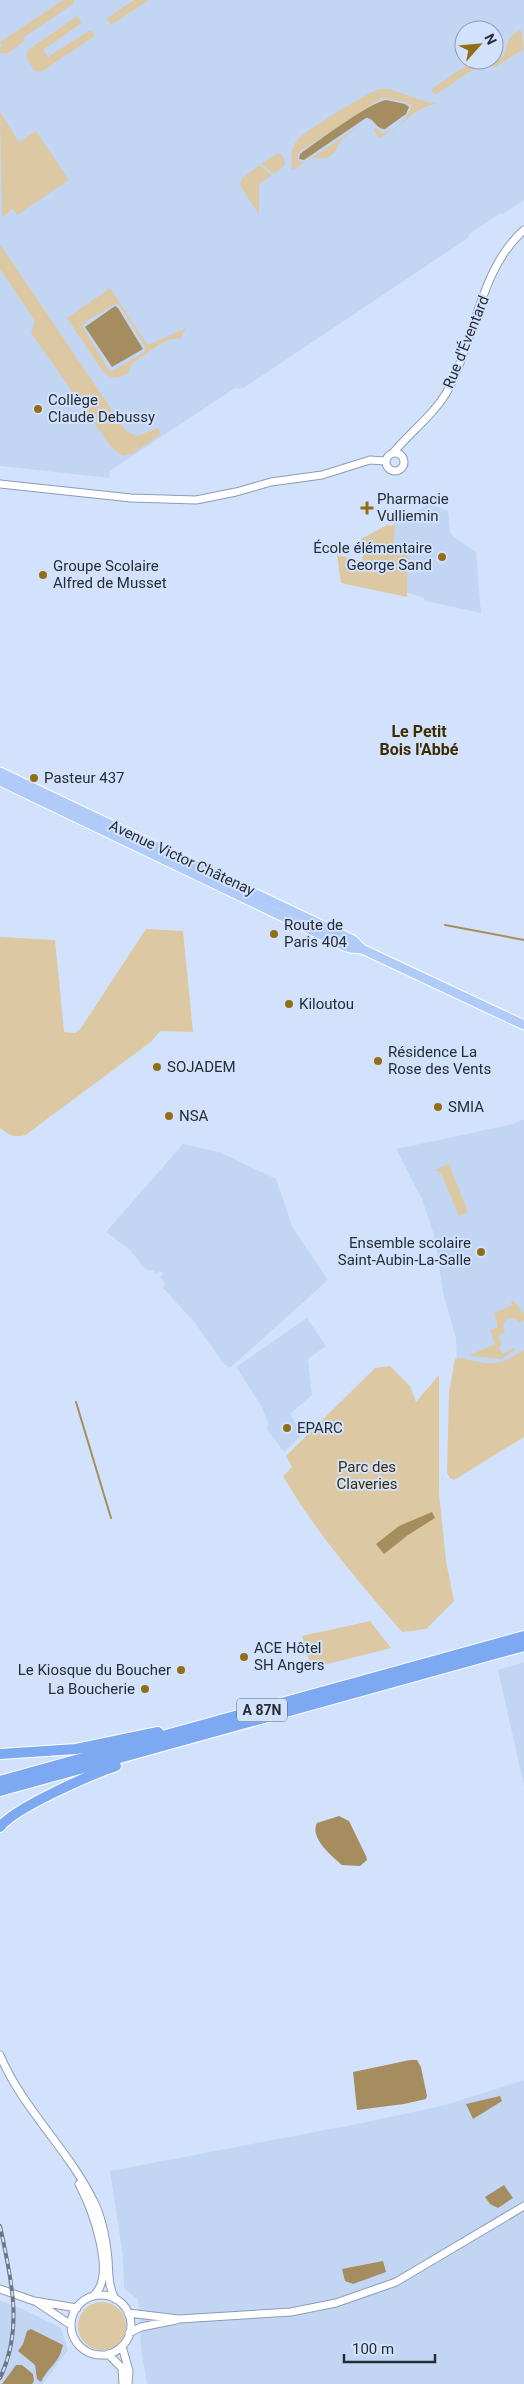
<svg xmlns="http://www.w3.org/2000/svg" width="524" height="2384" font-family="Roboto,sans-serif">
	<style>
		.built { fill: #c2d6f4; fill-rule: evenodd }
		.green { fill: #dcc8a2; fill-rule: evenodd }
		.water { fill: #a68d5f }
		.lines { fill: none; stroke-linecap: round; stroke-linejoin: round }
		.stream { stroke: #a68d5f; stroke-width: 2 }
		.minor-casing { stroke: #8d9cb4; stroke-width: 9 }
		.major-casing { stroke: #fff; stroke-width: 11 }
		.highway-casing { stroke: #fff; stroke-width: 12 }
		.minor { stroke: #fff; stroke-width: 7 }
		.major { stroke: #b0cbf7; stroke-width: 9 }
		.highway { stroke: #7ca9f2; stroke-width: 10 }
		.rail-casing { stroke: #6d7786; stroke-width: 4 }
		.rail { stroke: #d3e2fc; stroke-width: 2; stroke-dasharray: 5.5; stroke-linecap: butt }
		.poi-dot { fill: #936d15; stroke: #d3e2fc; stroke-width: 2 }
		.labels { text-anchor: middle; stroke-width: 4; stroke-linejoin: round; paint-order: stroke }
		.shield { fill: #d3e2fc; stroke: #5b6371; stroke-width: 1 }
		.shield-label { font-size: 14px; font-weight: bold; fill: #272d36 }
		.street-label { font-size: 15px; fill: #272d36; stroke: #d3e2fc }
		.poi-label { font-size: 15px; fill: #272d36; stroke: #d3e2fc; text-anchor: start }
		.park-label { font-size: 15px; fill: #3d2b02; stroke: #d3e2fc }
		.neighbourhood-label { font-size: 16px; font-weight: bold; fill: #3d2b02; stroke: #d3e2fc }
	</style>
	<rect width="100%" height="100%" fill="#d3e2fc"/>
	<!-- built -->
	<path class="built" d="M0 0H524V200L503 214H499L469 234 468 238 242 389 235 388 110 471 109 478 0 466ZM464 30H494V60H464Z
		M425 502 448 511 450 532 454 537 476 552 481 613 425 601 423 597 407 593 408 551H394L395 521 425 507Z
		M524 1119V1364L457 1368 456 1338 444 1297 434 1235 422 1199 396 1149 513 1124Z
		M183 1144 219 1152 276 1179 293 1228 328 1280 230 1368 223 1363 195 1323 163 1288 165 1283 160 1277 163 1274 160 1271 156 1274 153 1270H146L130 1250 106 1232Z
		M307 1318 326 1346 308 1359 312 1395 290 1414 303 1434 284 1452 266 1428 269 1424 260 1404 236 1367Z
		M524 1662V1786L498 1670Z
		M524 2080V2384H147L141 2348 138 2300 124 2288 123 2257 110 2171 362 2123 445 2105Z
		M0 2300 27 2311 61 2328 68 2350 43 2384H0Z"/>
	<!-- green -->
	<path class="green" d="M63 0H74L73 4 23 38 25 41 6 54 0 53V47L2 45 0 42Z
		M134 0H149L111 25 107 18Z
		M77 16 82 23 43 50 48 57 90 30 95 36 41 72 34 71 26 57 28 50Z
		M521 29 524 49 494 68 492 64 504 55 509 38Z
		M474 60 485 61 437 94 431 92 433 88Z
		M380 89H389L427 102 438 103C415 107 400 128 379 138L374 130 376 128 383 133C394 131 409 118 411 106L406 102 382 98 299 152 297 158 299 161 304 163 365 122 341 140 334 153 327 158H313L292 170C291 160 290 149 297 140 304 132 369 91 380 89Z
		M0 112 19 142 36 131 69 180 17 215 13 209 2 217Z
		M278 153 284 157 285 165 274 174 261 164Z
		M259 165 272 175 259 184V215L240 185 242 178Z
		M0 244 126 431 137 436 158 428 161 434 134 453 122 456 111 447 31 333 35 321 0 269Z
		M110 288 147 344H150L186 328 181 338 168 340 156 347 132 364 128 373C119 378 113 380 104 373L67 318ZM115 304 119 305 146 348 143 353 112 371 109 370 82 326 84 323Z
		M395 523 394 550 408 551 407 597 341 583 337 555 362 561 364 548 360 547 361 539 387 525 391 526Z
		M146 929 183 931 193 1032 160 1031 152 1041 27 1134C16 1139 9 1135 0 1128V937L55 940 64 1032 75 1033 81 1028Z
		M449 1164 468 1212 459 1216 441 1173 435 1170Z
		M513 1300 524 1314V1320L519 1323 514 1318 507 1319 503 1325 505 1332 498 1336 502 1344 499 1348 503 1354 513 1348 515 1350 501 1359 471 1356 470 1355 495 1344 490 1330 498 1327 494 1313 512 1305 511 1301Z
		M524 1350V1437L454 1480 450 1478 447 1473 449 1392 455 1359C463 1356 466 1360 474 1361 497 1366 505 1362 524 1350Z
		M390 1366 410 1386 416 1402 439 1375V1493L446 1561 454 1601 426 1629 402 1632C359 1582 316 1533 283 1476L292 1467 286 1456 375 1368Z
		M370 1621 391 1648 311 1668 302 1636Z
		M78 2326a24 24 0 1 1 48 0a24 24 0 1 1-48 0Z"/>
	<!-- water -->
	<path class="water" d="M386 100 405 104 409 107 406 114 385 129C375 129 375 118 366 118L304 160 299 159 300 154C318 141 367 104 386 100Z
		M115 306 118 308 143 349 112 367 85 327Z
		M432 1512 435 1518 408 1535 384 1554 376 1544 399 1526Z
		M339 1816 349 1821 366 1856 367 1860 360 1866 342 1865C333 1857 309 1838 317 1823Z
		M410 2060H417L421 2067 427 2096 426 2099 404 2104 357 2110 353 2072Z
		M500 2096 502 2101 473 2119 466 2104Z
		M504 2185 513 2198 498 2208 490 2204 485 2197Z
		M383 2261 386 2272 353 2284 345 2281 342 2269Z
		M31 2329 63 2345C59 2364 48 2367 41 2382L37 2379 35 2365 18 2351 23 2344 27 2331Z
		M16 2365H22L33 2374 34 2381 32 2384H2Z"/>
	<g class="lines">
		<!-- stream -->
		<path class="stream" d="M445 925 524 940
			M76 1402 111 1518"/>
		<!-- minor casing -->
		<g class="minor-casing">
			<path id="minor" d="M386 462a9 9 0 1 1 18 0a9 9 0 1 1-18 0Z
				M393 453C411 431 434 415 448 390 475 340 480 268 524 230
				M0 484 131 498 196 500 236 492 271 482 322 475 370 460 385 461
				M0 2055C22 2108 68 2149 93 2200 102 2217 106 2239 108 2259 109 2274 108 2285 115 2299
				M79 2184C91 2207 118 2276 93 2296
				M0 2289 34 2301 77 2308
				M71 2325a30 30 0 1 1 60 0a30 30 0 1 1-60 0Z
				M38 2303 71 2325
				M128 2313 179 2319 291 2312 336 2303 396 2282 524 2206
				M129 2333 141 2327 176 2320
				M122 2346 129 2371 128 2384
				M108 2354 122 2368 123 2384"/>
		</g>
		<!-- major casing -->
		<g class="major-casing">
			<path id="major" d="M0 772 353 940 362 949 524 1025
				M0 781 342 945 350 948 362 949"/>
		</g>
		<!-- highway casing -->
		<g class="highway-casing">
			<path id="highway" d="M0 1754 76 1749 158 1732
				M0 1781 524 1636
				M0 1791 524 1646
				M0 1827C14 1808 92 1774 116 1766"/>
		</g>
		<!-- minor -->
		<use href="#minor" class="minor"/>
		<!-- major -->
		<use href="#major" class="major"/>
		<!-- highway -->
		<use href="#highway" class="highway"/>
		<!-- rail casing -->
		<g class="rail-casing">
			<path id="rail" d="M0 2226C11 2278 24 2328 0 2378"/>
		</g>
		<!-- rail -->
		<use href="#rail" class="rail"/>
	</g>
	<!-- markers -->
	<g class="poi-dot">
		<circle cx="38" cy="409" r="5"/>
		<path d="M364.5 500.5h5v5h5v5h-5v5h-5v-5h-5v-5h5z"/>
		<circle cx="442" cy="557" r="5"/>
		<circle cx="43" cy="575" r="5"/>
		<circle cx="34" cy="778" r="5"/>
		<circle cx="274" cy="934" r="5"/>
		<circle cx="289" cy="1004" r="5"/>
		<circle cx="378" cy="1061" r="5"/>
		<circle cx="157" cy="1067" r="5"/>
		<circle cx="438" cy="1107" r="5"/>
		<circle cx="169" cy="1116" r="5"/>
		<circle cx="481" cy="1252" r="5"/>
		<circle cx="287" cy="1428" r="5"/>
		<circle cx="244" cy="1657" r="5"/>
		<circle cx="181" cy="1670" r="5"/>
		<circle cx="145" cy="1689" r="5"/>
	</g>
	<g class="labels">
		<!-- shield labels -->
		<rect class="shield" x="237" y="1698.5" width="50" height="23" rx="4"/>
		<g class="shield-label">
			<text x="262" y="1715">A 87N</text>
		</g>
		<!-- street labels -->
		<g class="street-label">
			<text transform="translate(466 342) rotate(-68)" y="5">Rue d'Éventard</text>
			<text transform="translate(182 858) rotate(25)" y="5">Avenue Victor Châtenay</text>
		</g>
		<!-- poi labels -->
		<g class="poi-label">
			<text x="48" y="405">Collège<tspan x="48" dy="17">Claude Debussy</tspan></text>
			<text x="377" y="504">Pharmacie<tspan x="377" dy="17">Vulliemin</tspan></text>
			<text x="432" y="553" text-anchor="end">École élémentaire<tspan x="432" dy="17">George Sand</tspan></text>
			<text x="53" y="571">Groupe Scolaire<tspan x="53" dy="17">Alfred de Musset</tspan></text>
			<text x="44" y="783">Pasteur 437</text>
			<text x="284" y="930">Route de<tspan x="284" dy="17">Paris 404</tspan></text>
			<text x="299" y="1009">Kiloutou</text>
			<text x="388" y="1057">Résidence La<tspan x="388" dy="17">Rose des Vents</tspan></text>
			<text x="167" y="1072">SOJADEM</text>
			<text x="448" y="1112">SMIA</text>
			<text x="179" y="1121">NSA</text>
			<text x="471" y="1248" text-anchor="end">Ensemble scolaire<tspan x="471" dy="17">Saint-Aubin-La-Salle</tspan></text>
			<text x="297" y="1433">EPARC</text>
			<text x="254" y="1653">ACE Hôtel<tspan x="254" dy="17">SH Angers</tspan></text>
			<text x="171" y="1675" text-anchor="end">Le Kiosque du Boucher</text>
			<text x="135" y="1694" text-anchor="end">La Boucherie</text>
		</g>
		<!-- park labels -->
		<g class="park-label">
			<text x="367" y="1472">Parc des<tspan x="367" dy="17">Claveries</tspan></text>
		</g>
		<!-- neighbourhood labels -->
		<g class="neighbourhood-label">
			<text x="419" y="737">Le Petit<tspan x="419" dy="18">Bois l'Abbé</tspan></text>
		</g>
	</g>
	<!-- north arrow -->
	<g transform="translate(479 45) rotate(63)"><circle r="24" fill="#d3e2fc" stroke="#8e9aad"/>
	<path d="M0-4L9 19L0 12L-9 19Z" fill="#936d15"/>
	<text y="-8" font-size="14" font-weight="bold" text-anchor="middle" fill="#272d36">N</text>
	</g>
	<!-- scale -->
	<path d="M344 2354v8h91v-8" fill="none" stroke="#272d36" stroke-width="2.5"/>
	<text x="352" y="2354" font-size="15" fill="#272d36" stroke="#d3e2fc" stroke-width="4" paint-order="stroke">100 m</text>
</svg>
